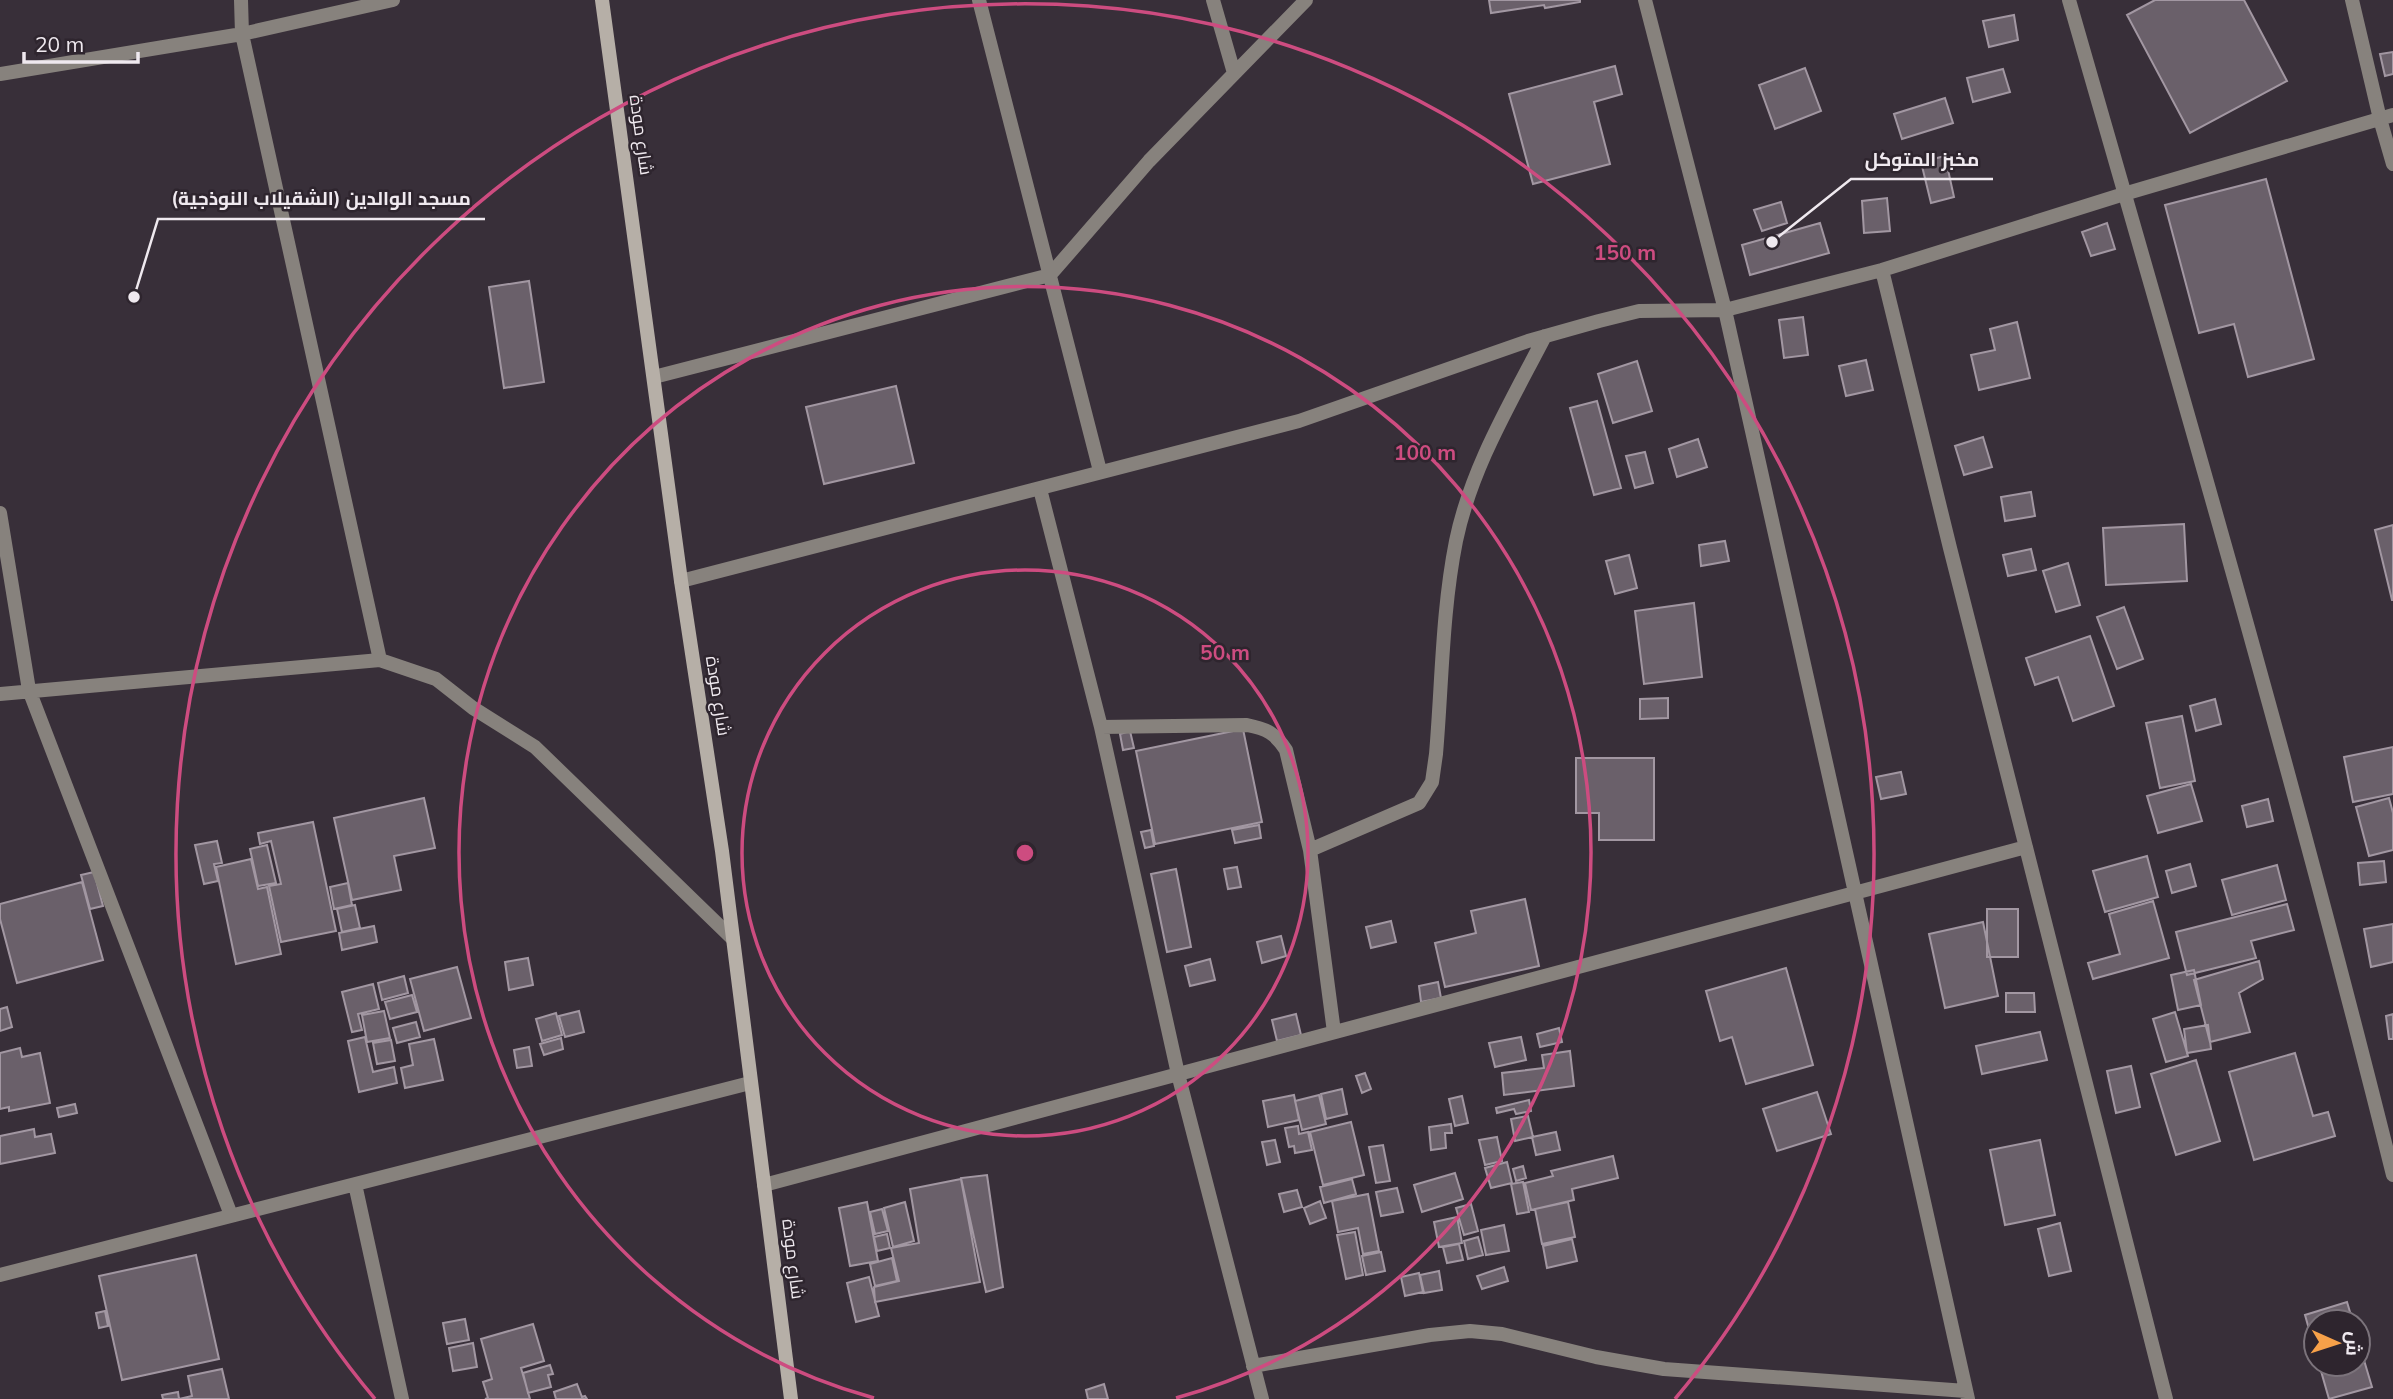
<svg xmlns="http://www.w3.org/2000/svg" width="2393" height="1399" font-family="Mulish,Cairo,sans-serif">
	<style>
		.building { fill: #6a606a; stroke: #a297a2; stroke-width: 2 }
		.lines { fill: none; stroke-linecap: round; stroke-linejoin: round }
		.street { stroke: #87827d; stroke-width: 14 }
		.secondary { stroke: #b6afa7; stroke-width: 14 }
		.ring { fill: none; stroke: #cd4c80; stroke-width: 3.5 }
		.labels { text-anchor: middle; stroke-width: 5; stroke-linejoin: round; paint-order: stroke }
		.street-label { font-size: 18px; fill: #efe9ef; stroke: #2e252e }
		.centre { fill: #cd4c80; stroke: #2e252e; stroke-width: 3.5 }
		.ring-label { font-size: 21px; text-anchor: middle; font-weight: bold; fill: #cd4c80; stroke: #2e252e; stroke-width: 5; stroke-linejoin: round; paint-order: stroke }
		.leader { fill: none; stroke: #efe9ef; stroke-width: 2.5 }
		.callout-dot { fill: #efe9ef; stroke: #2e252e; stroke-width: 2.5 }
		.callout-label { font-size: 19px; text-anchor: middle; font-weight: bold; fill: #efe9ef; stroke: #2e252e; stroke-width: 5; stroke-linejoin: round; paint-order: stroke }
	</style>
	<rect width="100%" height="100%" fill="#382f39"/>
	<!-- building -->
	<path class="building" d="M1489 0H1580V2L1545 8 1544 5 1491 13Z
		M2155 0H2244L2287 81 2190 133 2127 15Z
		M2014 15 2018 40 1989 47 1983 21Z
		M2393 52V74L2385 76 2380 54Z
		M1615 66 1622 94 1594 102 1610 164 1533 184 1509 94Z
		M1805 68 1821 111 1775 129 1759 85Z
		M2003 69 2010 92 1973 102 1967 78Z
		M1945 98 1953 123 1902 139 1894 114Z
		M1945 156 1954 197 1931 203 1921 162Z
		M2266 179 2314 359 2248 377 2234 324 2199 333 2165 205Z
		M1887 198 1890 231 1864 233 1862 201Z
		M1781 202 1787 223 1762 231 1754 210Z
		M1820 223 1829 253 1750 275 1742 245Z
		M2107 223 2115 249 2091 256 2082 232Z
		M529 281 544 382 504 388 489 287Z
		M1803 317 1808 355 1784 358 1779 320Z
		M2017 322 2030 378 1979 390 1971 355 1995 350 1990 329Z
		M1866 360 1873 390 1846 396 1839 366Z
		M1637 361 1652 411 1613 423 1598 374Z
		M896 386 914 463 824 484 806 407Z
		M1597 401 1621 488 1594 495 1570 408Z
		M1983 437 1992 467 1964 475 1955 446Z
		M1698 439 1707 467 1677 477 1669 449Z
		M1645 452 1653 483 1635 488 1626 456Z
		M2031 492 2035 516 2005 521 2001 497Z
		M2184 524 2187 581 2106 585 2103 528Z
		M2393 525V600H2392L2375 530Z
		M1725 541 1729 561 1701 566 1699 545Z
		M2031 549 2036 570 2008 576 2003 555Z
		M1629 555 1637 588 1615 594 1606 561Z
		M2068 563 2080 605 2056 612 2043 571Z
		M1694 603 1702 677 1644 684 1635 611Z
		M2124 607 2143 659 2117 669 2097 617Z
		M2090 636 2114 706 2073 721 2058 677 2035 685 2026 658Z
		M1668 698V718L1640 719V699Z
		M2215 699 2221 724 2196 731 2190 706Z
		M2182 716 2195 781 2160 788 2146 723Z
		M1243 729 1262 822 1155 844 1136 751Z
		M1130 731 1134 748 1123 750 1120 734Z
		M2393 747V794L2353 802 2344 757Z
		M1576 758H1654V840H1599V813H1576Z
		M1901 772 1906 794 1881 799 1876 777Z
		M2191 784 2202 821 2158 833 2147 796Z
		M424 798 435 848 394 856 401 890 352 900 334 818Z
		M2389 798 2393 813V850L2369 856 2356 807Z
		M2268 799 2273 821 2247 827 2242 806Z
		M313 822 336 931 281 942 269 886 281 884 271 841 260 844 258 833Z
		M1259 825 1261 838 1235 843 1232 830Z
		M1151 830 1154 846 1145 848 1141 832Z
		M217 841 222 863 214 864 218 881 204 884 195 845Z
		M267 845 276 883 258 886 250 849Z
		M2147 856 2158 897 2105 912 2093 871Z
		M251 859 258 889 267 887 281 954 236 964 216 867Z
		M2384 861 2386 882 2360 885 2358 863Z
		M2190 864 2196 886 2172 893 2166 871Z
		M2277 865 2286 900 2232 915 2222 880Z
		M1237 867 1241 887 1228 889 1224 869Z
		M1176 869 1191 947 1167 952 1151 874Z
		M94 872 103 906 90 909 81 875Z
		M82 882 103 960 17 983 0 919V904Z
		M348 883 352 905 334 909 330 887Z
		M1525 899 1539 966 1445 987 1435 943 1476 933 1471 911Z
		M2153 901 2169 958 2093 979 2088 963 2120 954 2109 914Z
		M2287 904 2294 930 2251 941 2256 958 2187 975 2176 932Z
		M355 905 360 928 342 932 337 909Z
		M1987 909H2018V957H1987Z
		M1391 921 1396 942 1371 948 1366 927Z
		M1983 922 1998 996 1945 1008 1929 934Z
		M2393 924V962L2371 967 2364 929Z
		M374 926 377 942 342 950 339 933Z
		M1281 936 1286 956 1262 963 1257 942Z
		M528 958 533 985 509 990 505 962Z
		M1210 959 1215 980 1190 986 1185 966Z
		M2259 961 2263 979 2239 993 2250 1032 2210 1042 2194 980Z
		M457 967 471 1018 424 1031 410 979Z
		M1786 968 1813 1065 1746 1084 1732 1037 1720 1041 1706 991Z
		M2194 970 2201 1005 2178 1010 2171 975Z
		M404 976 408 993 382 1000 378 983Z
		M1438 982 1441 998 1421 1002 1419 986Z
		M373 984 379 1009 358 1014 362 1030 352 1032 342 992Z
		M2006 993H2034L2035 1012H2006Z
		M412 995 417 1012 390 1019 385 1002Z
		M7 1007 12 1027 0 1031V1009Z
		M384 1011 390 1038 367 1042 362 1015Z
		M579 1011 584 1032 565 1037 559 1016Z
		M2175 1012 2188 1056 2166 1062 2153 1019Z
		M556 1013 562 1035 542 1041 536 1019Z
		M1296 1014 1301 1035 1277 1041 1272 1020Z
		M2393 1014V1039H2389L2386 1016Z
		M416 1022 420 1037 397 1043 393 1028Z
		M2208 1025 2211 1049 2187 1053 2184 1029Z
		M1559 1028 1562 1042 1540 1047 1537 1034Z
		M2040 1032 2047 1060 1982 1074 1976 1046Z
		M365 1037 373 1072 394 1067 397 1083 359 1092 348 1041Z
		M1521 1037 1526 1060 1495 1067 1489 1043Z
		M561 1038 563 1049 544 1055 540 1044Z
		M434 1039 443 1080 405 1088 401 1068 413 1065 409 1044Z
		M391 1040 395 1061 377 1064 373 1043Z
		M529 1047 532 1066 517 1068 514 1050Z
		M20 1048 22 1057 40 1053 50 1103 9 1111V1107L0 1109V1053Z
		M1570 1051 1574 1086 1504 1095 1502 1073 1544 1068 1542 1055Z
		M2295 1053 2313 1116 2328 1112 2335 1136 2254 1160 2229 1072Z
		M2196 1060 2220 1141 2176 1155 2151 1074Z
		M2131 1066 2140 1107 2116 1113 2107 1071Z
		M1365 1073 1371 1089 1362 1093 1356 1076Z
		M1342 1089 1347 1114 1326 1119 1321 1094Z
		M1817 1092 1831 1134 1777 1151 1763 1109Z
		M1294 1095 1299 1120 1268 1127 1263 1101Z
		M1319 1095 1326 1124 1302 1130 1295 1101Z
		M1462 1096 1468 1123 1455 1126 1449 1099Z
		M1529 1100 1531 1111 1516 1114 1514 1109 1497 1113 1496 1108Z
		M75 1104 77 1113 59 1117 57 1108Z
		M1528 1116 1533 1137 1515 1141 1511 1119Z
		M1351 1122 1364 1175 1323 1185 1310 1132Z
		M1451 1124 1452 1133H1445L1446 1148 1431 1150 1429 1127Z
		M1298 1126 1299 1134 1308 1132 1312 1150 1295 1153 1294 1146 1289 1147 1285 1128Z
		M34 1129 35 1137 51 1134 55 1153 0 1164V1136Z
		M1556 1132 1560 1150 1536 1155 1532 1137Z
		M1497 1137 1502 1161 1485 1165 1479 1140Z
		M1275 1140 1280 1162 1267 1165 1262 1142Z
		M2040 1140 2055 1215 2005 1225 1990 1150Z
		M1383 1145 1390 1181 1376 1183 1369 1147Z
		M1613 1156 1618 1178 1572 1189 1574 1200 1531 1210 1525 1183 1553 1176 1551 1171Z
		M1507 1162 1512 1183 1491 1188 1485 1168Z
		M1523 1166 1526 1178 1516 1181 1513 1169Z
		M1455 1173 1463 1199 1422 1212 1414 1185Z
		M987 1175 1003 1287 986 1292 961 1178Z
		M961 1179 980 1282 875 1302 874 1287 899 1281 891 1248 919 1243 910 1189Z
		M1352 1179 1356 1194 1324 1203 1320 1187Z
		M1523 1182 1529 1212 1517 1214 1511 1184Z
		M1397 1188 1403 1212 1381 1216 1376 1192Z
		M1297 1190 1302 1207 1284 1212 1279 1194Z
		M1368 1194 1379 1251 1363 1254 1358 1228 1338 1232 1332 1201Z
		M1320 1201 1326 1218 1310 1224 1304 1208Z
		M867 1202 878 1261 850 1266 839 1208Z
		M905 1202 914 1241 893 1247 884 1208Z
		M1568 1202 1575 1237 1542 1244 1535 1209Z
		M1471 1204 1478 1231 1464 1235 1456 1208Z
		M882 1209 888 1231 875 1234 870 1212Z
		M1457 1217 1462 1243 1439 1247 1434 1222Z
		M2060 1223 2071 1271 2049 1276 2038 1229Z
		M1504 1225 1509 1251 1486 1255 1481 1230Z
		M1355 1232 1363 1275 1346 1279 1337 1235Z
		M887 1234 890 1248 877 1251 874 1237Z
		M1478 1237 1483 1255 1468 1259 1464 1241Z
		M1572 1239 1577 1261 1547 1268 1543 1246Z
		M1459 1244 1463 1260 1447 1263 1443 1247Z
		M1381 1252 1385 1271 1366 1275 1362 1256Z
		M196 1255 219 1359 122 1380 99 1276Z
		M892 1258 897 1281 875 1286 870 1264Z
		M1504 1267 1508 1281 1482 1289 1477 1276Z
		M1439 1271 1442 1290 1424 1293 1420 1275Z
		M1419 1273 1423 1292 1405 1296 1401 1277Z
		M869 1277 879 1316 856 1322 847 1283Z
		M2347 1302 2353 1322H2316V1354L2305 1315Z
		M105 1311 108 1326 99 1328 96 1313Z
		M465 1319 469 1340 447 1344 443 1323Z
		M533 1324 544 1361 521 1368 530 1399H485L488 1398 483 1382 492 1379 481 1339Z
		M2358 1340 2372 1387 2329 1399 2319 1364H2358Z
		M473 1343 477 1367 453 1371 449 1348Z
		M550 1365 553 1374 548 1375 551 1387 528 1393 523 1373Z
		M222 1369 229 1399H163L162 1395 178 1392 179 1399 192 1396 188 1376Z
		M577 1384 582 1397 585 1396 587 1399H556L554 1392Z
		M1104 1384 1108 1399H1088L1086 1390Z"/>
	<g class="lines">
		<!-- street -->
		<path class="street" d="M241 0 242 34 380 660
			M979 0 1100 471
			M1213 0 1234 73
			M1645 0 1725 310 1968 1399
			M2069 0C2181 390 2295 780 2393 1175
			M2352 0 2380 119 2393 164
			M0 74 242 34 393 0
			M1882 270 1950 548 2166 1399
			M654 377 1050 275 1149 161 1306 0
			M1040 489 1101 727 1178 1074 1262 1399
			M0 513 29 690 231 1215
			M681 581 1299 421 1528 341 1599 321 1639 311 1725 310 1882 270 2124 194 2393 115
			M0 694 380 660 436 679 473 708 535 747 733 939
			M1101 727 1247 725C1267 729 1275 733 1286 750L1310 850 1334 1032
			M1310 850 1419 803 1432 782 1436 754C1442 684 1442 611 1456 541 1471 468 1511 402 1545 336
			M355 1184 402 1399
			M764 1185 2026 847
			M0 1275 750 1083
			M1253 1366 1430 1335 1470 1331 1502 1334 1596 1357 1664 1369 1966 1391"/>
		<!-- secondary -->
		<path class="secondary" d="M602 0 681 581 722 851 791 1399"/>
	</g>
	<!-- distance rings -->
	<g class="ring">
		<circle cx="1025" cy="853" r="283"/>
		<path d="M874 1398A566 566 0 1 1 1176 1398"/>
		<path d="M375 1399A849 849 0 1 1 1675 1399"/>
	</g>
	<g class="labels">
		<!-- street labels -->
		<g class="street-label">
			<text transform="translate(641 135) rotate(82)" y="6">شارع مودة</text>
			<text transform="translate(718 696) rotate(81)" y="6">شارع مودة</text>
			<text transform="translate(793 1259) rotate(83)" y="6">شارع مودة</text>
		</g>
	</g>
	<circle cx="1025" cy="853" r="10" class="centre"/>
	<g class="ring-label">
		<text x="1625" y="260">150 m</text>
		<text x="1425" y="460">100 m</text>
		<text x="1225" y="660">50 m</text>
	</g>
	<!-- callouts -->
	<path class="leader" d="M1772 242L1851 179H1993M134 297L158 219H485"/>
	<g class="callout-dot">
		<circle cx="1772" cy="242" r="7"/>
		<circle cx="134" cy="297" r="7"/>
	</g>
	<g class="callout-label">
		<text x="1922" y="166">مخبز المتوكل</text>
		<text x="321" y="205">مسجد الوالدين (الشقيلاب النوذجية)</text>
	</g>
	<!-- north arrow -->
	<g transform="translate(2337 1343) rotate(93)"><circle r="33" fill="#2e252e" stroke="#7b737b" stroke-width="2"/>
	<path d="M0-5L12 26L0 18L-12 26Z" fill="#f7a149"/>
	<text y="-10" font-size="19" font-weight="bold" text-anchor="middle" fill="#efe9ef">ش</text>
	</g>
	<!-- scale -->
	<path d="M24 52v10h114v-10" fill="none" stroke="#efe9ef" stroke-width="3.5"/>
	<text x="35" y="52" font-size="21" fill="#efe9ef" stroke="#2e252e" stroke-width="5" paint-order="stroke">20 m</text>
</svg>
